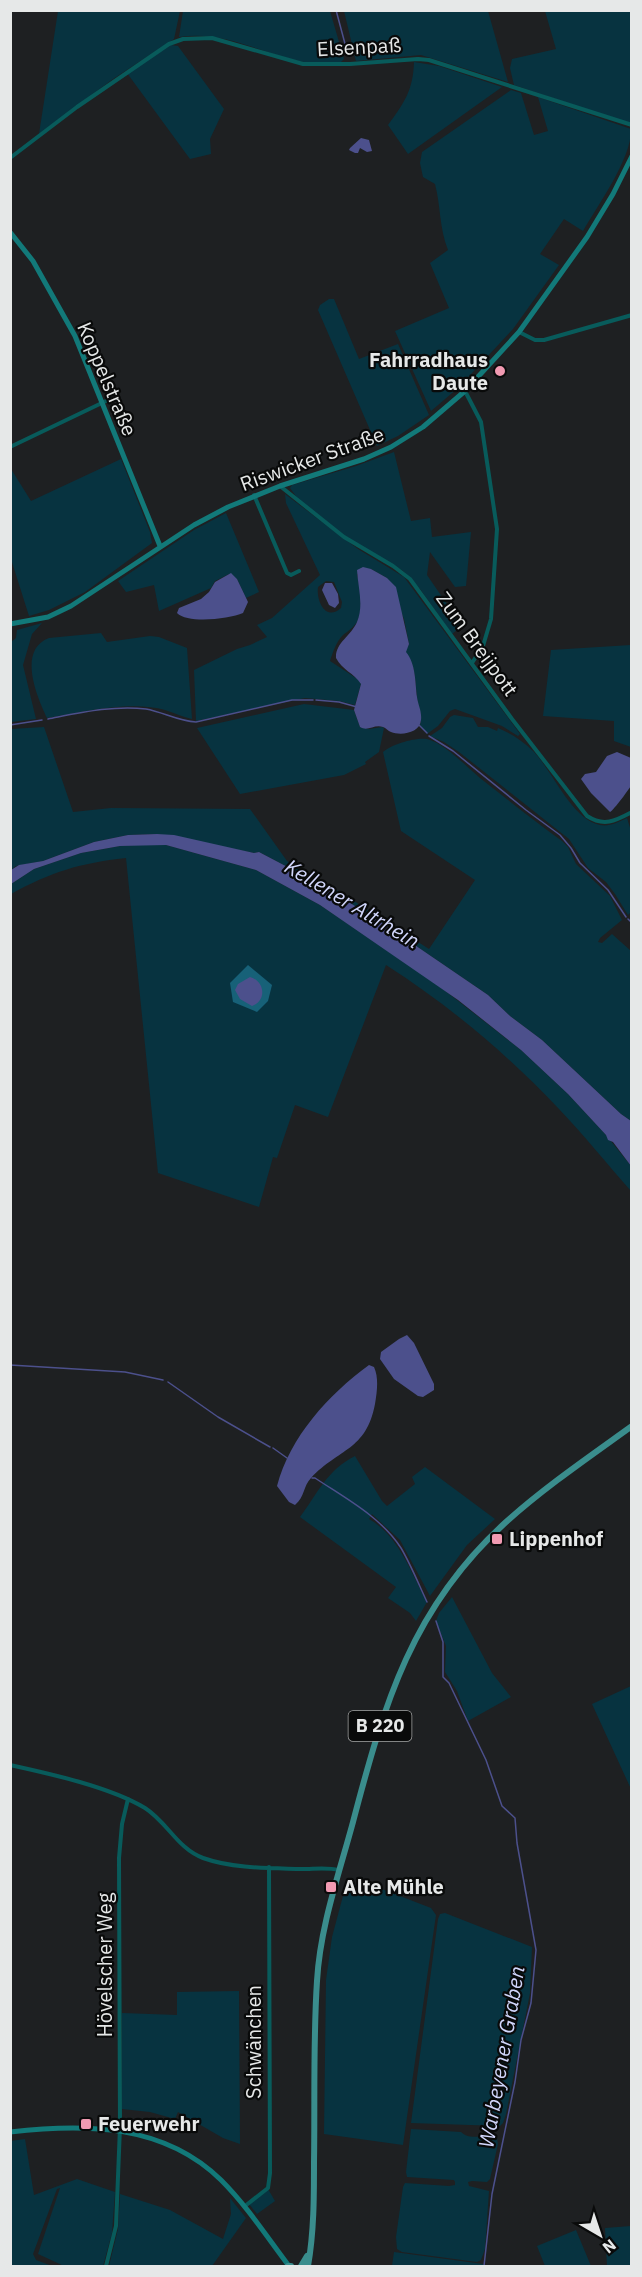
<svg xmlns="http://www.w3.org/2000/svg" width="642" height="2277" font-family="'IBM Plex Sans',sans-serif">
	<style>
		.green { fill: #073340; fill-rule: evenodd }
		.forest { fill: #176178 }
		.water { fill: #4c508c }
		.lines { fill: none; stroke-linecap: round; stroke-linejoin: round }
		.stream { stroke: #4c508c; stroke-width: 1.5 }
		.street { stroke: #085b5b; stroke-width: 4 }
		.secondary { stroke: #127979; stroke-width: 5 }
		.primary { stroke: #3a8d8d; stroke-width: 6 }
		.poi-dot { fill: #f19ab2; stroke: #090a0a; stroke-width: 2 }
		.labels { text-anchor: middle; stroke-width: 4.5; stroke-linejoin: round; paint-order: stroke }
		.shield { fill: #090a0a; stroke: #a4a5a5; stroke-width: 1.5 }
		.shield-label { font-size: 18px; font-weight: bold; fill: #e6e8e8 }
		.street-label { font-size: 20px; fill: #e6e8e8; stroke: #090a0a }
		.poi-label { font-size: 20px; font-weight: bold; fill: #e6e8e8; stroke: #090a0a; text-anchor: start }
		.water-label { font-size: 21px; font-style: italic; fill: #d1d6fb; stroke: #090a0a }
	</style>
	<rect width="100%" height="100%" fill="#1e2022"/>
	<!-- green -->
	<path class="green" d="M58 11H180L174 39 113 79 39 134Z
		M183 11H330L344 59 341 62C328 63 316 64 303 62 260 53 224 30 179 37Z
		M344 11H488L508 82 421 55 356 61Z
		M545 11H630L631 124 514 85 510 68 512 59 556 49Z
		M171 45 178 46 224 109 210 139 211 154 190 159 127 73Z
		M414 62 439 66 502 87 408 154 388 125C404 103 413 91 414 62Z
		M511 90 521 93 534 135 548 131 538 97 631 129C632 158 598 205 583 231L564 219 540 254 559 265 513 329 458 388 431 411 395 331 449 308 430 263 448 250C439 227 441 207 435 184L423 177 420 163 422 152Z
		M329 299H334L359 359 398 344 429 415 398 436 377 446 318 310 320 305Z
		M394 452 411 521 430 518 432 537 471 532 466 586 455 587 430 552 427 575 462 626 452 634 420 589 403 571 345 536 298 499 290 488 292 485 356 466Z
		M121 459 150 532 152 543 85 592 49 610 29 616 11 559V469L31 501Z
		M285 494 358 549 404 577 520 734 518 736 502 726 455 709 450 711 438 726 427 734 420 725C423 715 418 707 417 697 415 681 416 665 405 652L409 644 404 619 387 578 371 569 357 574C360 588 364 609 357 622 353 628 348 631 343 635 336 642 333 652 330 661L359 680 361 684 355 705 339 701 305 698 196 721 194 670 237 649 250 645 267 637 257 625 272 618 320 575 286 503ZM326 581 334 582 342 602 341 608C326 622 316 601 318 587Z
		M226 513 259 592 246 598 237 579 229 574 215 581 211 588 159 611 154 585 126 592 118 581 194 530Z
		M42 623 32 634 23 665 36 719 11 722V642L16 638 17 630Z
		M101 633 107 642 150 636 159 637 187 648 192 719C183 717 175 713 165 710 132 700 81 712 47 718 37 697 17 650 49 638Z
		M631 645V747L614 741V721L543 716 551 650Z
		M304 704 354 710 360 727 369 729 382 727 384 728 379 752 365 762 366 764 344 775 240 794 197 728Z
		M454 715 473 718 478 727H488L497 731 498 728C510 733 523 741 533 751 552 770 572 820 600 825 609 827 619 822 627 818L631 831V912L628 915 615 894 606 882 588 868 569 839 459 752 444 742 430 736 442 728 450 717Z
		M44 727 73 812 111 808 250 809 287 861 340 892 429 949 475 880 401 831 383 752C392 744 416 737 427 739 444 743 467 767 480 778 507 799 534 821 562 841L568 847 576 864 610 896 622 920 600 938 598 942 602 943 612 934 631 951V1121L621 1114 542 1040 510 1016 488 995 384 924 318 883 259 852 254 853 157 834 128 835 94 842 43 861 16 866 11 870V729Z
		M148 844 166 845 256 870 320 905 439 986 521 1050 568 1094 606 1135 631 1166V1191C607 1164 584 1135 559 1109 507 1054 450 1006 386 965L328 1117 295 1105 277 1158 273 1157 259 1207 158 1173 126 858C80 863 51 872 11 894V884L34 869 81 853 120 846Z
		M355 1456 382 1501 387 1506 415 1484 412 1477 425 1467 495 1519 467 1545 430 1596 400 1540 372 1514 369 1519C399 1536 411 1573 427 1602L416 1621 410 1613 388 1598 396 1587 300 1517C318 1493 327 1470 355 1456Z
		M452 1597 492 1673 511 1697 468 1721 457 1691 445 1672 446 1646 436 1621 439 1613Z
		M631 1686V1789L592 1704Z
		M347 1881 364 1887 366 1883 431 1908 436 1915 403 2145 324 2134 326 1980 332 1937Z
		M445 1913 532 1947 530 1993 506 2114 503 2123 500 2126 411 2123 438 1919 440 1914Z
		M239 1991 240 2144 223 2138 178 2112 175 2119 150 2112 122 2109V2013L177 2015V1992Z
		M411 2129 461 2132C471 2142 485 2132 497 2138L498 2144 490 2179 487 2182 472 2181 468 2182 469 2186 489 2191 485 2249 481 2260 477 2262 402 2252 397 2249 396 2237 403 2187 405 2183 449 2186 455 2185V2182L454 2180 407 2177 406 2172Z
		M25 2139 34 2195 77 2179 115 2192 112 2233 103 2266H64L38 2254 60 2188 57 2189 33 2254 36 2260 52 2266H11L10 2141Z
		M268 2189 275 2201 257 2214 249 2204Z
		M120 2194 170 2210 223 2239 231 2214 230 2198 246 2218 212 2266H109L118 2229Z
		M631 2226V2266H607L605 2228Z
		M576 2230 591 2266H545L537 2246Z
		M394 2252 483 2264V2266H392Z"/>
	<!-- forest -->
	<path class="forest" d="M248 965 272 985 268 1001 257 1012 233 1002 230 983Z"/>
	<!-- water -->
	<path class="water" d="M361 138 369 140 372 151 367 152 360 148 358 153H355L349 150 350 148Z
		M363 567 371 569 387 578 396 587 409 644 406 652C416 664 415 682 417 697 418 705 422 711 421 720 420 733 401 736 391 732 388 731 386 728 383 727 374 724 368 732 360 727L354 710 361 684C354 673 342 670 336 658 335 643 351 636 357 622 364 605 358 588 357 570Z
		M231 573 237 579 248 602 243 613C229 619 188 624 177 613L179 608 201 599 209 592 215 582Z
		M325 583H332L338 594 339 603 335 608 329 605 322 590Z
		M617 752 631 758C632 765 634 777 632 784 630 788 614 810 610 812L591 793 581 779 585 774 596 772 607 756Z
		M157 834 174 835 254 853 259 852 318 883 384 924 488 995 510 1016 542 1040 621 1114 631 1121V1166L613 1142 608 1140 606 1135 568 1094 521 1050 458 1000 320 905 256 870 166 845 120 846 81 853 34 869 11 884V870L19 865 43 861 94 842 128 835Z
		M250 977C265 981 267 1001 252 1006L240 999 235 990 238 984Z
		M407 1335 414 1343 434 1384V1390L423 1397 418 1396 394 1379 380 1359 381 1352 399 1339Z
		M369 1365 374 1367C379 1378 377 1392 375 1404 366 1451 339 1448 311 1478 303 1486 305 1497 295 1505L289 1502 277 1486C290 1437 328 1395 369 1365Z"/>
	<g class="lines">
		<!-- stream -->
		<path class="stream" d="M336 10 348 55
			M316 700 339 702 357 707
			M48 719C79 713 113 705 146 709 163 712 178 721 196 722L292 700H313
			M10 725 42 720
			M419 725 427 733
			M429 736 453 751 526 810 560 835 571 848 580 863 608 890 626 917
			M628 919 632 923
			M10 1365 125 1372 163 1380
			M168 1382 218 1417 270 1447
			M273 1448 287 1458
			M312 1478H315C345 1498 381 1517 401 1548 411 1565 419 1585 427 1602
			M436 1621 443 1642V1677L449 1683 486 1760 502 1806 515 1818 517 1843 536 1950 531 2003 521 2040 515 2082 492 2194 484 2266"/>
		<!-- street -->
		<path class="street" d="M10 158 77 107 169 44 183 39 212 38 303 64H350L418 59 429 60 632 125
			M519 332 535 340H544L632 315
			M465 391 481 422 497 529 491 619 483 646 472 663
			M10 447 106 401
			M280 486 344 537 393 566 410 579 512 719 587 816C604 827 615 821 632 812
			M254 495 287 573 291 575 299 571
			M10 1765C51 1774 110 1787 145 1808 167 1822 178 1849 203 1858 234 1869 270 1868 302 1869 314 1869 327 1867 339 1870
			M245 2206 268 2188 270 2173 269 1867
			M106 2266 116 2226 120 2127 119 1858 122 1824 128 1799"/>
		<!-- secondary -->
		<path class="secondary" d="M10 232 33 261 75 336 160 546
			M10 624 48 617 71 606 194 525 228 507 280 486 364 459 391 447 423 427 465 391 519 332 587 237 613 194 632 156
			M10 2132C85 2123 164 2124 221 2180 247 2206 267 2237 289 2266"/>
		<!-- primary -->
		<path class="primary" d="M288 2266H291
			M301 2266 307 2256
			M308 2266C314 2232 314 2197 314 2162 315 2102 313 2041 317 1981 320 1927 339 1874 353 1822 384 1704 412 1607 506 1522 545 1487 589 1457 632 1426"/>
	</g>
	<!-- markers -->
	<g class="poi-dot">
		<circle cx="500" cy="371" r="6"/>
		<rect x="491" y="1533" width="12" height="12" rx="3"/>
		<rect x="325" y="1881" width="12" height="12" rx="3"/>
		<rect x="80" y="2118" width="12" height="12" rx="3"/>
	</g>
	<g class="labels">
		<!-- shield labels -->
		<rect class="shield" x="348.5" y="1711" width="63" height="30" rx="4.5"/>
		<g class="shield-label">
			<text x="380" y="1732">B 220</text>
		</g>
		<!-- street labels -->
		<g class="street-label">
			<text transform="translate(359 47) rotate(-3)" y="7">Elsenpaß</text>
			<text transform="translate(107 379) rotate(67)" y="7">Koppelstraße</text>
			<text transform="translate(312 459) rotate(-20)" y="7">Riswicker Straße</text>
			<text transform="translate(477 644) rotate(54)" y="7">Zum Breijpott</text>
			<text transform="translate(105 1965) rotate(-90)" y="7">Hövelscher Weg</text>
			<text transform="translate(254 2042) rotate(-90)" y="7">Schwänchen</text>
		</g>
		<!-- poi labels -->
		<g class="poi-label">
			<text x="488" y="367" text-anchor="end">Fahrradhaus<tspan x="488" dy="23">Daute</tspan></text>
			<text x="509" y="1546">Lippenhof</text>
			<text x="343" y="1894">Alte Mühle</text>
			<text x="98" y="2131">Feuerwehr</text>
		</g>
		<!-- water labels -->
		<g class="water-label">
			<text transform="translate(352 904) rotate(31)" y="7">Kellener Altrhein</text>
			<text transform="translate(502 2057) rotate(-80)" y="7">Warbeyener Graben</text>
		</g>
	</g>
	<!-- border -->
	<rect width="642" height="2277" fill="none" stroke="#e6e8e8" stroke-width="24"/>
	<!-- north arrow -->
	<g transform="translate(600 2235) rotate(141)" stroke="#090a0a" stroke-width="4.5" paint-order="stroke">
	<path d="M0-4.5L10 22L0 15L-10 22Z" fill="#e6e8e8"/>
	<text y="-9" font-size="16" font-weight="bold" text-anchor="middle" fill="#e6e8e8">N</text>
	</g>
</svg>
